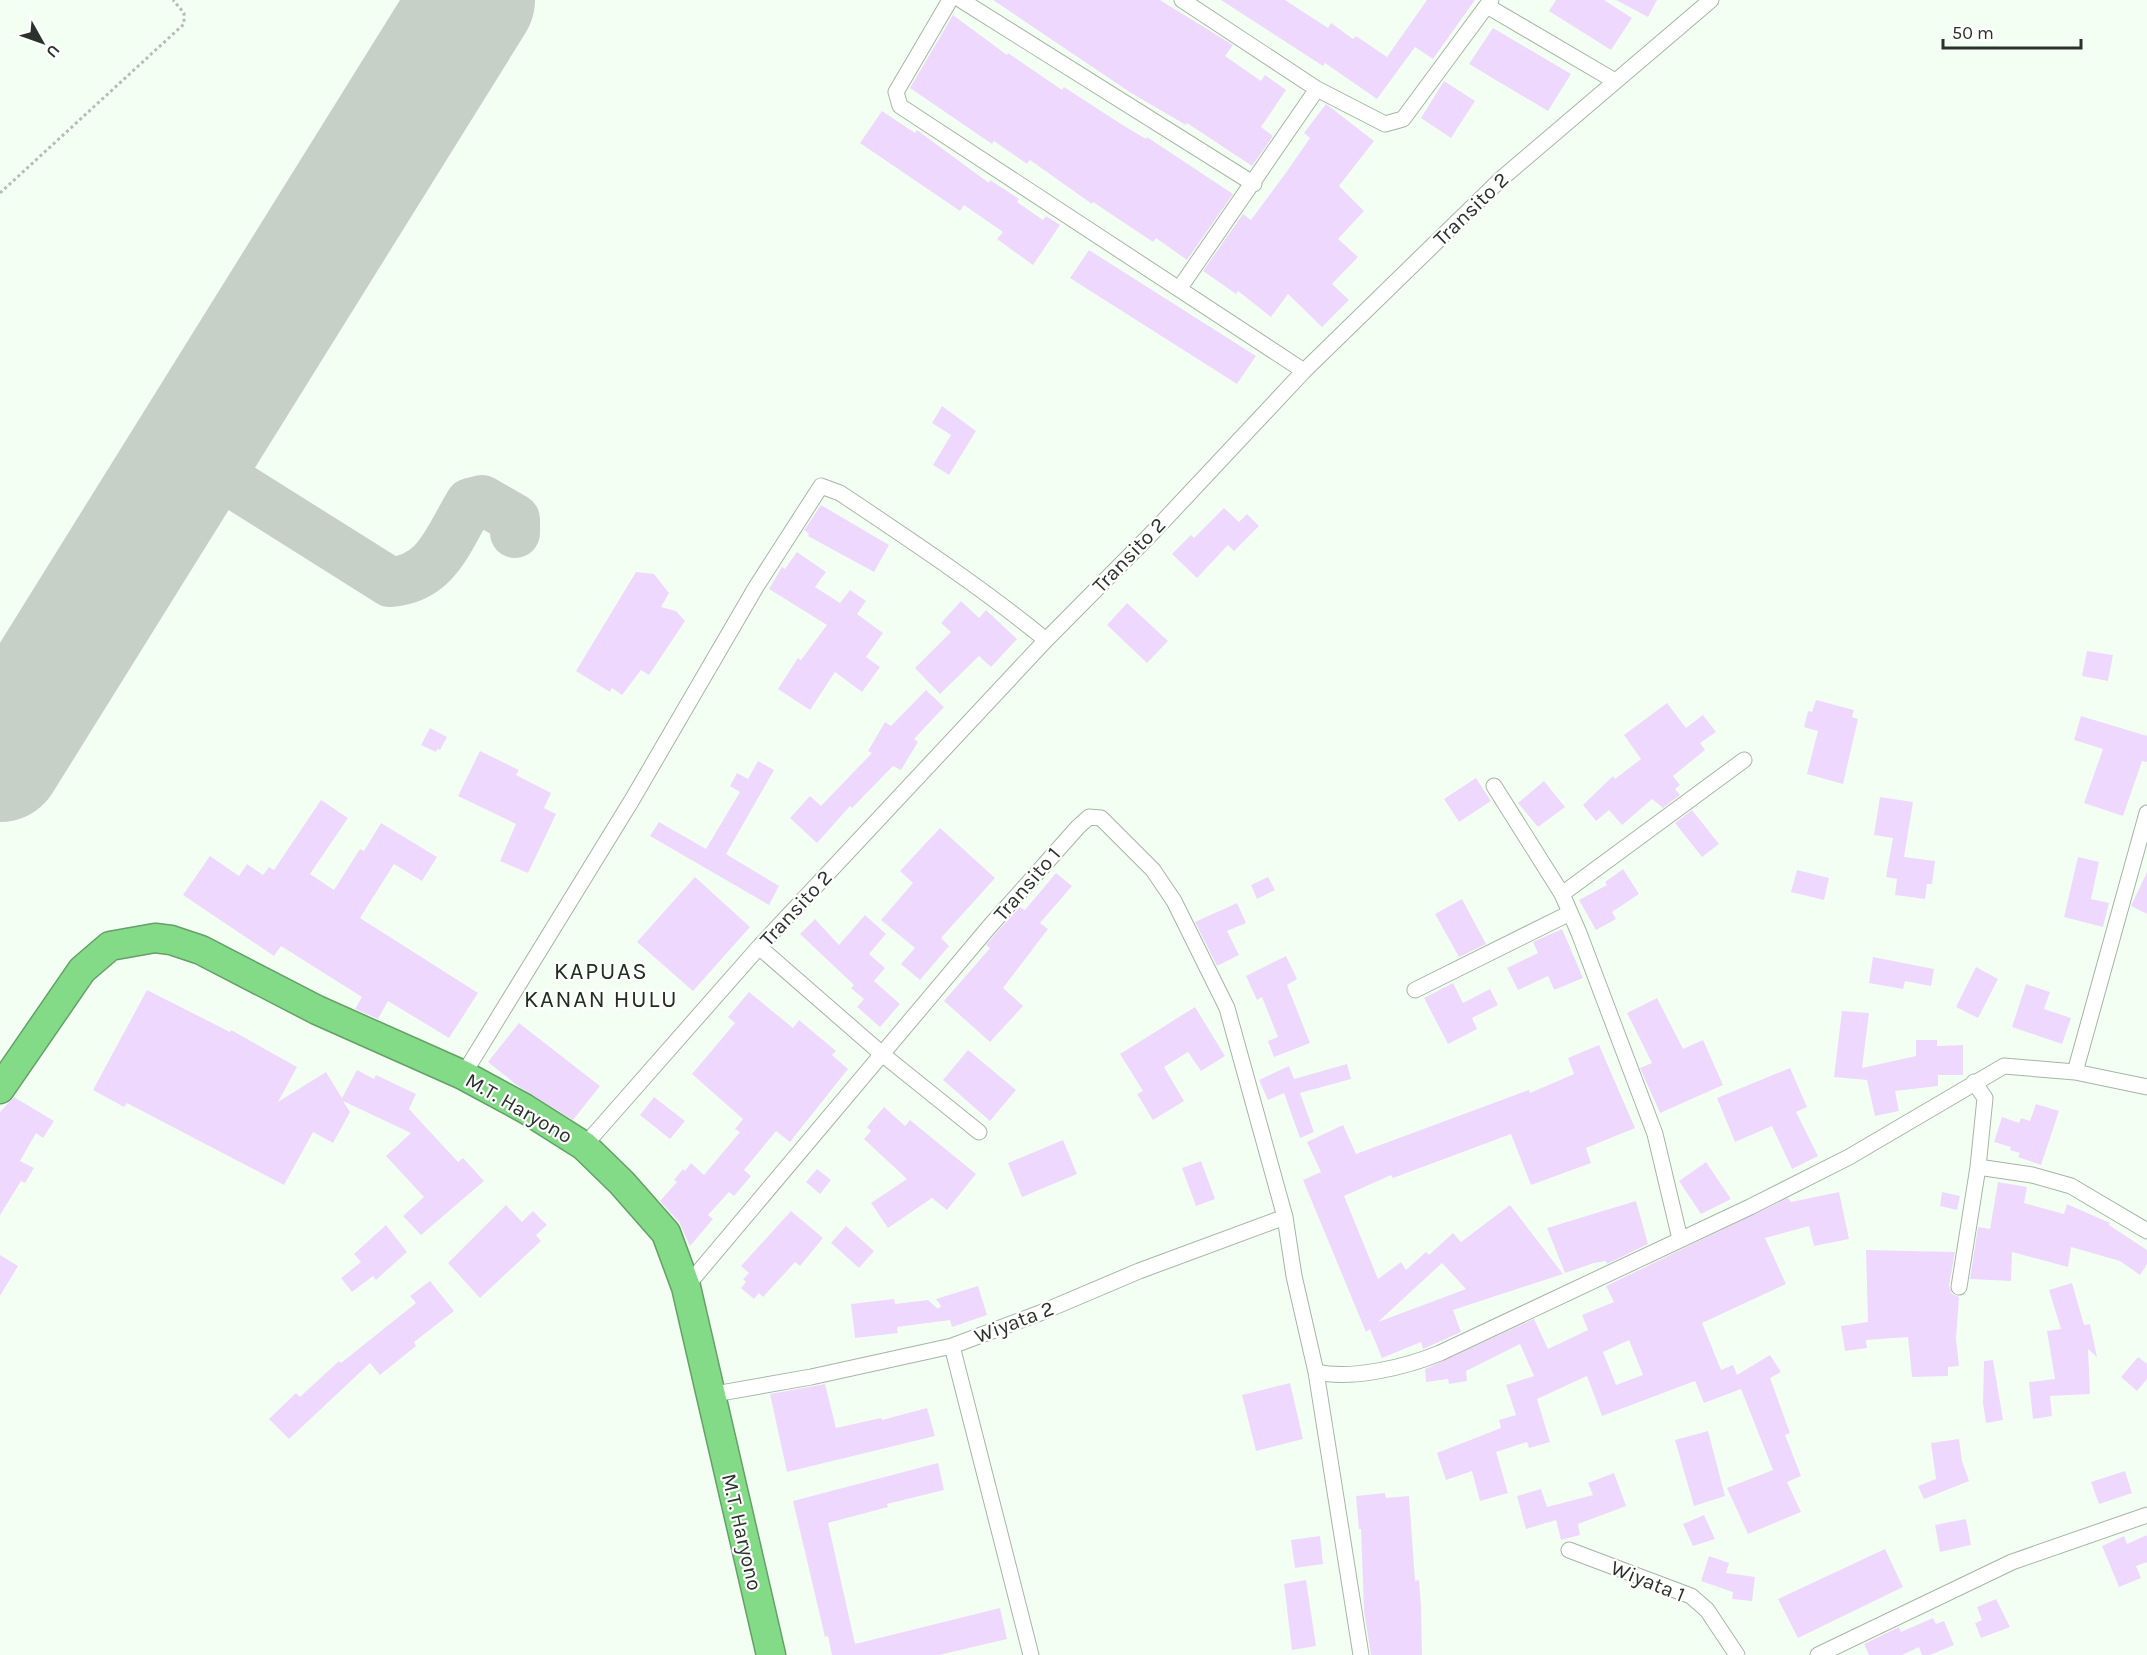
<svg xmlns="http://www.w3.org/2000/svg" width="2147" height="1655" font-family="Karla,sans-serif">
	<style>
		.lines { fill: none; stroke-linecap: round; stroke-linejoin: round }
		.taxiway { stroke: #c6d0c6; stroke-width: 50 }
		.runway { stroke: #c6d0c6; stroke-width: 124 }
		.building { fill: #efd8fe; fill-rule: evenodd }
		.street-casing { stroke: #a5b5a5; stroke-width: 17 }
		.highway-casing { stroke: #64a067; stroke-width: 31 }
		.path { stroke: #b5beb5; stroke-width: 3; stroke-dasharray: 3 3; stroke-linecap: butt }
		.street { stroke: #fff; stroke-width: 15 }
		.highway { stroke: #83db87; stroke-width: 28 }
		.labels { text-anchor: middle; stroke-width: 4.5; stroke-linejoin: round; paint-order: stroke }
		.street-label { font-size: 21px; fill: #2b322b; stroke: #fff }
		.quarter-label { font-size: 24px; letter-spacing: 1.5px; fill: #212e21; stroke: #fff }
	</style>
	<rect width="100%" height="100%" fill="#f4fff4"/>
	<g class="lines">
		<!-- taxiway -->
		<path class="taxiway" d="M211 420 213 453 231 482 390 582C437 579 448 539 470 503L482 500 515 519V533
			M165 494C189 480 202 477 231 482"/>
		<!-- runway -->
		<path class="runway" d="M0 760 473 0"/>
	</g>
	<!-- building -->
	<path class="building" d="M993 0H1160L1233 45 1225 56 1261 81 1265 75 1286 90 1261 127 1273 136 1252 166 1187 123 1186 125 1131 93Z
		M1221 0H1285L1328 28 1331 23 1353 39 1356 36 1387 57 1427 0H1475L1433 59 1415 47 1377 99 1325 63 1323 66Z
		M1556 0H1604L1632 18 1611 50 1549 11Z
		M1616 0H1657L1648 17Z
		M953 15 1007 55 1008 53 1062 90 1064 87 1121 124 1146 139 1147 137 1233 194 1187 260 1156 238 1153 242 1093 202 1092 204 1030 160 1027 164 994 141 992 144 910 88Z
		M1493 28 1571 74 1548 111 1469 64Z
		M1444 81 1475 101 1451 138 1421 118Z
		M1326 104 1374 141 1339 186 1364 211 1338 239 1358 257 1332 284 1349 300 1322 327 1288 294 1271 317 1238 291 1236 294 1203 271 1243 214 1251 220 1285 174 1310 138 1304 133Z
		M882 111 915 133 917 130 989 183 990 180 1019 199 1017 202 1043 220 1046 216 1060 225 1033 265 997 239 1003 232 964 205 960 211 860 143Z
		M1089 250 1256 356 1237 384 1070 278Z
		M942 406 976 431 949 475 933 465 951 435 932 423Z
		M821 505 889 545 874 572 808 536 809 534 804 530Z
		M1224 508 1239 522 1247 514 1259 526 1234 551 1228 545 1197 578 1172 554 1191 535 1194 538Z
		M797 552 826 572 815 587 840 603 850 590 866 601 857 614 883 633 866 657 880 667 862 692 835 672 810 710 778 689 798 658 801 660 827 625 769 589 782 567 785 569Z
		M636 572 654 574 669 593 661 607 676 611 685 621 649 675 641 670 622 695 612 688 610 692 576 671Z
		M961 601 979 618 986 610 1017 639 991 667 979 656 940 694 915 668 951 632 941 623Z
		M1127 603 1168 641 1147 663 1107 625Z
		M2087 651 2113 655 2108 681 2082 676Z
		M926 690 944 707 914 739 918 742 901 770 893 766 852 808 850 806 817 843 790 818 810 796 821 806 872 753 868 751 885 722 891 726Z
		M1816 700 1854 710 1852 717 1858 719 1843 784 1807 774 1818 731 1804 727 1808 711 1812 712Z
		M1667 703 1686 728 1703 715 1716 732 1700 743 1705 750 1673 776 1680 785 1675 789 1680 795 1663 808 1652 799 1622 825 1609 810 1596 821 1583 805 1613 776 1615 779 1641 759 1624 735Z
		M2081 716 2147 736V762L2142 761 2123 816 2084 803 2103 749 2074 740Z
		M430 728 447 737 440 750 437 749 436 752 421 745Z
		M480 751 519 770 516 775 551 793 544 808 556 814 528 873 500 861 516 824 458 796Z
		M758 761 774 770 726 854 779 886 769 905 650 836 659 822 706 849 740 792 730 786 737 773 748 779Z
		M1476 778 1491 801 1459 822 1444 799Z
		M1544 781 1565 807 1538 827 1518 803Z
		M1880 797 1913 802 1904 857 1935 861 1932 884H1927L1925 899 1895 895 1897 879 1886 877 1893 838 1874 835Z
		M321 800 348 818 310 874 334 890 360 849 364 851 381 823 437 857 422 881 394 864 360 918 478 993 449 1038 388 1001 378 1019 355 1009 362 997 281 946 274 956 183 895 210 856 239 876 247 864 263 875 269 867 274 870Z
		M1692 810 1719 844 1702 857 1675 823Z
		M940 828 995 878 941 938 949 946 920 980 901 964 915 948 881 920 913 883 900 871Z
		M2078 857 2099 862 2091 899 2109 903 2103 927 2064 917Z
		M1623 869 1639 894 1612 912 1616 919 1596 930 1579 900 1607 885 1605 882Z
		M1797 870 1829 878 1824 900 1791 892Z
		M2147 872V914L2131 906Z
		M1056 873 1072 886 1040 923 1048 929 1003 988 1023 1006 990 1042 944 1001 990 948 986 945 996 933 1020 907 1025 910Z
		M695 877 750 927 693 991 637 942Z
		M1268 877 1275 890 1257 899 1251 885Z
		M1462 899 1486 944 1459 957 1435 914Z
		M1237 903 1246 923 1227 931 1239 955 1217 966 1195 922Z
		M865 915 886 934 869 954 885 968 874 981 900 1004 880 1027 857 1007 864 999 851 988 854 985 800 934 815 919 839 945Z
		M1562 929 1583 978 1554 990 1548 976 1518 990 1507 968 1538 953 1533 942Z
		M1286 956 1297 979 1287 985 1310 1043 1274 1057 1268 1041 1278 1037 1262 997 1257 1000 1246 976Z
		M1873 957 1934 969 1931 986 1905 981 1903 989 1869 983Z
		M1976 967 1998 979 1978 1018 1956 1007Z
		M1453 983 1463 1003 1490 989 1498 1005 1472 1018 1477 1029 1448 1044 1424 998Z
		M2026 984 2050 992 2044 1009 2071 1018 2062 1044 2012 1027Z
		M147 990 230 1032 231 1030 297 1067 278 1102 326 1072 342 1098 357 1070 374 1079 376 1075 416 1094 409 1109 458 1162 463 1158 484 1181 421 1235 403 1216 424 1197 386 1156 411 1133 343 1101 350 1112 333 1143 313 1132 284 1185 127 1103 124 1107 93 1090Z
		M749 992 793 1028 799 1020 836 1051 832 1055 848 1069 790 1142 776 1131 744 1170 751 1176 734 1196 729 1192 708 1215 713 1219 690 1246 679 1222 660 1201 677 1182 674 1180 683 1169 685 1171 691 1163 704 1175 740 1132 735 1129 743 1119 692 1074 735 1023 728 1017Z
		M1657 998 1683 1049 1703 1040 1723 1085 1660 1113 1640 1068 1652 1063 1627 1013Z
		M1195 1007 1225 1056 1201 1071 1188 1052 1164 1067 1184 1101 1153 1120 1137 1094 1143 1091 1120 1054Z
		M1842 1011 1869 1013 1862 1068 1916 1056V1040H1937V1046L1963 1045V1075H1938V1086L1895 1091 1899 1111 1875 1116 1867 1080 1834 1077Z
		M519 1023 600 1086 573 1120 518 1086 488 1062Z
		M1599 1045 1635 1128 1586 1148 1591 1163 1531 1185 1511 1134 1393 1178 1391 1175 1344 1196 1378 1279 1401 1262 1406 1270 1426 1252 1429 1255 1453 1233 1461 1242 1510 1205 1563 1274 1453 1310 1461 1332 1423 1349 1421 1342 1382 1358 1370 1329 1366 1332 1303 1180 1321 1172 1307 1142 1343 1125 1356 1154 1529 1090 1530 1093 1574 1074 1568 1058ZM1442 1263 1466 1289 1378 1322Z
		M968 1050 1016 1090 990 1121 943 1080Z
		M1347 1064 1351 1079 1300 1093 1314 1132 1300 1138 1284 1093 1268 1100 1259 1080 1289 1066 1294 1079Z
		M1790 1068 1807 1107 1796 1112 1818 1156 1792 1169 1772 1126 1735 1142 1717 1098Z
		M14 1097 54 1121 43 1138 36 1133 20 1161 34 1168 25 1183 21 1181 0 1215V1112Z
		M654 1097 685 1121 670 1139 640 1115Z
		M2036 1104 2059 1111 2041 1165 2018 1157 2020 1153 2010 1150 2011 1147 1994 1142 2002 1117 2019 1123 2021 1118 2030 1121Z
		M884 1107 905 1126 910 1120 976 1174 947 1210 932 1198 888 1228 871 1203 907 1179 864 1139 871 1131 867 1127Z
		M1063 1140 1077 1174 1022 1197 1008 1163Z
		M1201 1161 1215 1199 1196 1206 1182 1168Z
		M1706 1162 1731 1199 1701 1214 1679 1181Z
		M817 1169 831 1180 820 1194 806 1182Z
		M1998 1182 2027 1187 2024 1203 2064 1214 2067 1204 2110 1223 2109 1225 2147 1250V1264L2140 1275 2120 1261 2071 1247 2068 1267 2012 1252 2011 1281 1970 1279 1978 1227 1990 1229Z
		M1839 1192 1849 1239 1814 1246 1809 1226 1765 1238 1786 1284 1702 1323 1721 1370 1733 1365 1737 1375 1770 1355 1781 1372 1770 1378 1790 1433 1785 1435 1801 1476 1787 1482 1801 1512 1748 1534 1727 1488 1773 1470 1741 1389 1704 1403 1695 1381 1602 1416 1587 1376 1537 1399 1550 1442 1529 1448 1527 1442 1496 1452 1508 1493 1480 1501 1472 1471 1446 1480 1437 1453 1501 1428 1499 1420 1516 1415 1506 1385 1534 1376 1520 1344 1466 1371 1467 1381 1449 1384 1448 1379 1426 1382 1425 1369 1534 1319 1548 1349 1588 1330 1582 1315 1614 1302 1606 1286 1788 1198 1791 1202ZM1629 1340 1643 1375 1616 1385 1603 1352Z
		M1942 1192 1960 1196 1957 1210 1940 1206Z
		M1636 1201 1648 1244 1607 1264 1606 1261 1594 1263 1565 1273 1547 1228Z
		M506 1205 522 1222 533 1211 547 1225 536 1235 541 1241 480 1298 448 1263Z
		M791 1211 823 1238 800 1266 795 1262 763 1297 759 1293 754 1299 741 1288 746 1282 743 1279 749 1273 741 1266Z
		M386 1225 407 1252 376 1280 373 1276 352 1292 341 1278 361 1262 354 1254Z
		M846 1226 874 1251 859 1268 831 1243Z
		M1866 1250 1955 1252 1949 1286 1952 1294 1959 1297 1956 1339 1959 1366 1948 1367V1376L1912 1377 1908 1337 1866 1340 1867 1348 1845 1351 1841 1326 1868 1322Z
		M0 1255 18 1266 0 1296Z
		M430 1281 454 1311 414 1342 416 1346 380 1375 370 1363 289 1439 269 1419 296 1393 300 1397 339 1361 341 1363 416 1303 410 1296Z
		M2072 1283 2084 1325 2090 1324 2097 1357 2088 1349 2090 1394 2050 1396 2052 1416 2033 1419 2029 1382 2055 1379 2047 1331 2061 1329 2049 1290Z
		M978 1286 987 1315 952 1327 950 1320 897 1327 898 1333 855 1338 851 1304 894 1299 895 1304 928 1300 938 1309 941 1306 936 1299Z
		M2138 1357 2147 1364V1379L2137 1391 2121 1377Z
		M1993 1360 2003 1420 1986 1423 1983 1403 1984 1361Z
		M1290 1383 1303 1439 1256 1451 1242 1395Z
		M825 1384 836 1428 881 1418 882 1420 927 1408 935 1436 787 1472 770 1394Z
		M1708 1431 1725 1496 1694 1506 1675 1440Z
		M1959 1439 1962 1461 1969 1481 1924 1499 1918 1486 1936 1479 1931 1443Z
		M938 1463 944 1490 887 1504 888 1507 828 1523 855 1644 1000 1608 1007 1639 939 1655H832L828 1636 825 1637 793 1501Z
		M2125 1471 2132 1493 2099 1504 2091 1482Z
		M1614 1473 1626 1506 1578 1524 1580 1535 1561 1540 1556 1520 1526 1529 1517 1496 1541 1489 1547 1507 1593 1495 1588 1483Z
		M1385 1493 1386 1498 1409 1496 1415 1581 1419 1580 1421 1606 1422 1655H1371L1364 1611 1361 1529H1359L1356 1496Z
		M1704 1515 1715 1539 1693 1546 1683 1524Z
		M1966 1519 1971 1545 1940 1552 1935 1525Z
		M2147 1535V1562L2136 1566 2141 1578 2119 1587 2102 1546 2124 1536 2127 1544Z
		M1320 1536 1323 1564 1295 1568 1291 1540Z
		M1885 1549 1903 1587 1798 1638 1778 1599Z
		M1709 1556 1729 1563 1726 1573 1755 1577 1752 1601 1732 1599 1733 1592 1701 1581Z
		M1306 1580 1316 1646 1292 1650 1284 1584Z
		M1996 1599 2010 1627 1981 1638 1975 1623 1982 1620 1977 1607Z
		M1933 1618 1936 1624 1944 1621 1954 1645 1930 1655H1922L1919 1647 1902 1655H1869L1864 1644 1899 1627 1901 1632Z"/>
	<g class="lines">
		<!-- street casing -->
		<g class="street-casing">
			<path id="street" d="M950 0 896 92 900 106 1304 371
				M961 0 1254 184
				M1182 0 1317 89 1385 124 1403 119 1491 0
				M1487 6 1615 81
				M1179 289 1317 89
				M1494 786 1562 894 1579 933 1655 1134 1680 1239
				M1562 894 1744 760
				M759 947 882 1054 979 1132
				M1415 990 1570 913
				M2075 1072 2147 813
				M463 1075 632 800 756 587 821 486 840 493C910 540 980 586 1046 640
				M584 1146 759 947 1046 640 1154 531 1304 371 1501 179 1711 0
				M1978 1167 2032 1175 2071 1186 2147 1231
				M1285 1217 1294 1276 1316 1372C1353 1380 1406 1367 1440 1353L1750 1207 1849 1157 2004 1066 2075 1072 2147 1087
				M686 1287 989 927 1078 827 1089 817 1101 818 1153 870 1174 901 1227 1008 1285 1217 1139 1271 1040 1313 952 1346 811 1377 709 1395
				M1959 1287 1978 1167 1985 1098 1974 1082
				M952 1346 1031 1655
				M1316 1372 1361 1655
				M1569 1550 1691 1596 1707 1610 1737 1655
				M1818 1655 2012 1562 2147 1515"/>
		</g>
		<!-- highway casing -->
		<g class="highway-casing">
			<path id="highway" d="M0 1089 82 970 110 946 155 938 171 940 201 950 317 1010 463 1075 524 1108 584 1146 622 1183 666 1233 686 1287 771 1655"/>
		</g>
		<!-- path -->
		<path class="path" d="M0 193 184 24V13L173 0"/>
		<!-- street -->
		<use href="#street" class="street"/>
		<!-- highway -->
		<use href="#highway" class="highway"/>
	</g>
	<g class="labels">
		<!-- street labels -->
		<g class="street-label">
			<text transform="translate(1471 209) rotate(-44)" y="7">Transito 2</text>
			<text transform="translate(1129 555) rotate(-46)" y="7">Transito 2</text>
			<text transform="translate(1027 884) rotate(-49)" y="7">Transito 1</text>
			<text transform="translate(796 908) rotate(-47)" y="7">Transito 2</text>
			<text transform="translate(519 1108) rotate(30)" y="7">M.T. Haryono</text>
			<text transform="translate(1014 1322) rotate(-21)" y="7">Wiyata 2</text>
			<text transform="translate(742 1532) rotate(77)" y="7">M.T. Haryono</text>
			<text transform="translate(1648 1581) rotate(22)" y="7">Wiyata 1</text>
		</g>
		<!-- quarter labels -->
		<g class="quarter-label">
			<text x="601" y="979">KAPUAS<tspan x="601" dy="28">KANAN HULU</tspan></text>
		</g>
	</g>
	<!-- north arrow -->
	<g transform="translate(42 42) rotate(130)" stroke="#ffffff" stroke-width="4.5" paint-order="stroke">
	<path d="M0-4.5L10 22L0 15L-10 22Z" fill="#2b322b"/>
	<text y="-9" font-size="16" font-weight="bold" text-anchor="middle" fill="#2b322b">U</text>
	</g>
	<!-- scale -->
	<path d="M1943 39v9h138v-9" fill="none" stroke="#2b322b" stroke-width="3"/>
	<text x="1952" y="39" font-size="18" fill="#2b322b" stroke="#ffffff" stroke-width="4.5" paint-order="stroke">50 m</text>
</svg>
